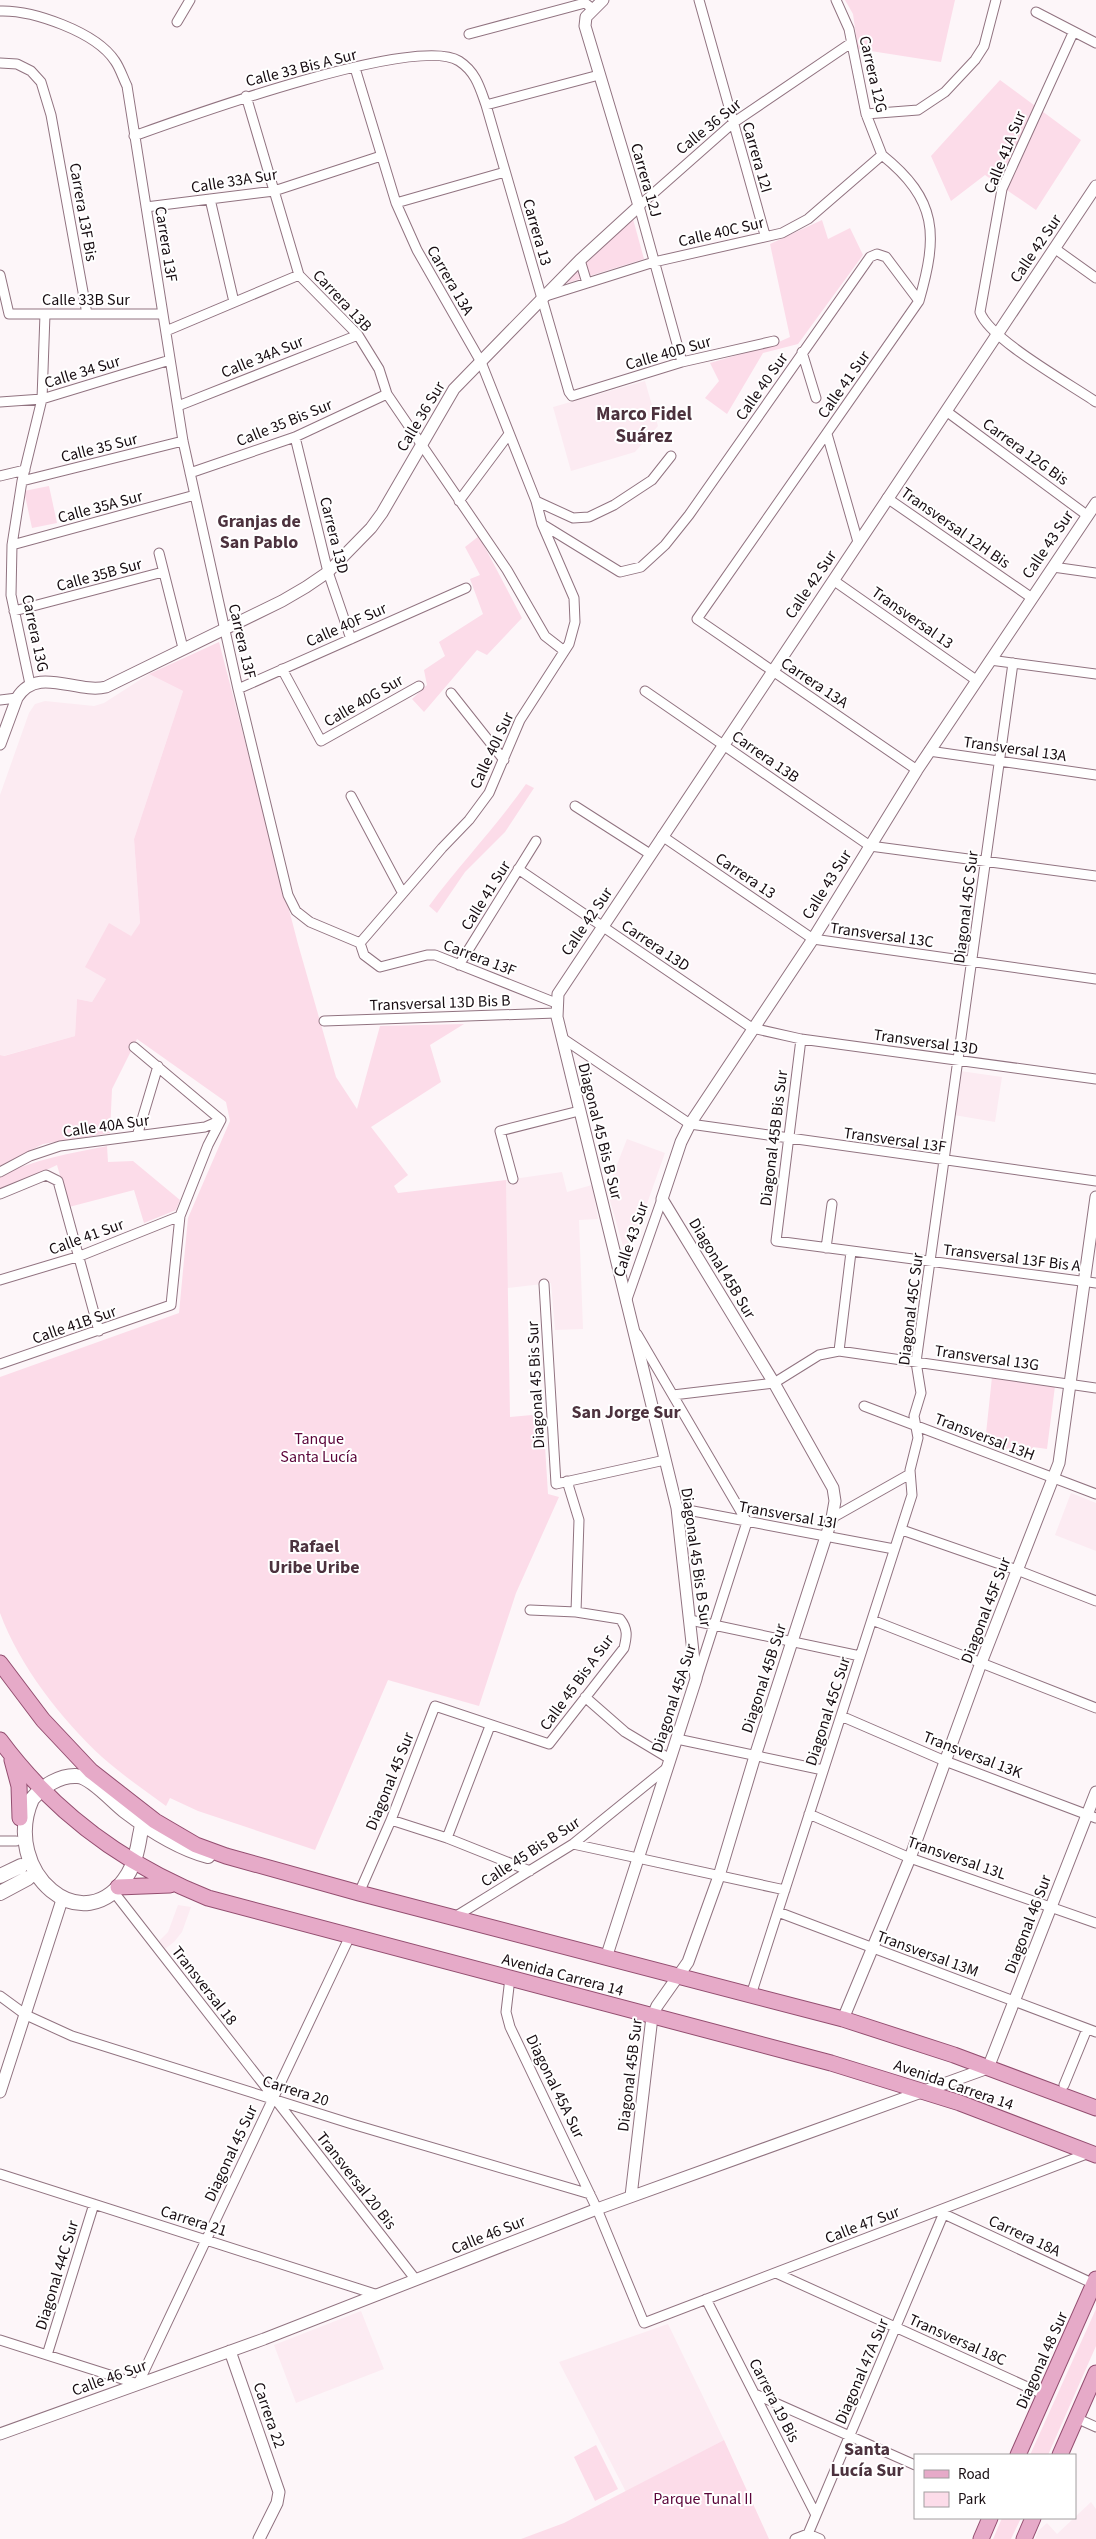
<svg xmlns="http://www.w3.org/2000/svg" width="1096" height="2539" font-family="'Source Sans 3',sans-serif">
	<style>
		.built { fill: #fcebf2 }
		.green { fill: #fcdce9 }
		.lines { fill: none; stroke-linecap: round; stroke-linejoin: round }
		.minor-casing { stroke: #917380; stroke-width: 11 }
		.tertiary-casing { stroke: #917380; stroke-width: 13 }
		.secondary-casing { stroke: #917380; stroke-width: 16 }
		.primary-casing { stroke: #934e70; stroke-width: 17 }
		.minor { stroke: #fff; stroke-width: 9 }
		.tertiary { stroke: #fff; stroke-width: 11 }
		.secondary { stroke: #fff; stroke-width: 14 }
		.primary { stroke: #e6aac8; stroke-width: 15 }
		.labels { text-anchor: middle; stroke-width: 4; stroke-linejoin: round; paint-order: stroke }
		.street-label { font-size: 16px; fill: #170c11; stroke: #fff }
		.park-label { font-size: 16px; fill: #5a0338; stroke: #fff }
		.neighbourhood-label { font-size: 18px; font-weight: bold; fill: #4c323e; stroke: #fff }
		.quarter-label { font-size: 19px; font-weight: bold; fill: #4c323e; stroke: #fff }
	</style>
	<rect width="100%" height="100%" fill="#fdf6f9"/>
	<!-- built -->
	<path class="built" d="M645 381 658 426 635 452 571 471 553 407Z
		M149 674 183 691 134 839 140 923 92 1002 77 999 75 1036 3 1056 0 1055V795L29 713 35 704 45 701 94 706 104 703Z
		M960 1071 1002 1077 995 1122 954 1115Z
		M627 1139 665 1153 627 1260 607 1190Z
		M562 1172 567 1192 592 1185 598 1219 579 1220 583 1329 555 1330 551 1283 507 1288 506 1180Z
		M1071 1493 1096 1503V1551L1055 1535Z
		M178 1905 191 1907 182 1932 174 1942 165 1949 159 1941 168 1932Z
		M361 2311 384 2369 296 2403 274 2345Z
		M668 2324 724 2440 626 2492 559 2362Z
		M1091 2502 1096 2509V2539H1035L1038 2531 1047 2523 1057 2534Z"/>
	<!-- green -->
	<path class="green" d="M845 0H955L941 62 858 49 853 14Z
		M1000 80 1081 140 1036 210 985 175 951 201 931 156Z
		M633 219 644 259 564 284Z
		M822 220 828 239 850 228 863 255 798 344 763 353 727 414 705 398 719 381 710 363 772 345 790 337 770 244Z
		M49 486 57 523 32 528 24 491Z
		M479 536 522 618 487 655 477 650 424 712 412 699 427 685 424 670 445 656 439 642 483 614 470 579 480 575 465 547Z
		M219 642 298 944 336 1077 357 1109 380 1026 464 1024 430 1045 441 1082 371 1127 408 1175 394 1186 398 1193 506 1180 510 1417 543 1414 548 1494 559 1497 516 1593 479 1706 388 1680 315 1850 198 1811 170 1798 166 1806C144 1790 121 1774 102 1757 61 1719 19 1665 0 1613V1377L179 1313 188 1218 230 1121 226 1102 137 1039 112 1089 110 1133 43 1144 0 1166V1055L4 1056 75 1036 77 999 92 1002 106 979 85 967 109 923 131 936 130 938 140 923 134 839 183 691 149 674Z
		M526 784 534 788 505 832 465 872 437 913 429 906C460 864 496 827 526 784Z
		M107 1146 108 1162 133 1161 180 1200 176 1210 144 1223 134 1190 69 1207 57 1165 0 1192V1175C35 1160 70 1153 107 1146Z
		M992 1377 1055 1386 1047 1449 1033 1447 1032 1455 985 1443Z
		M1096 2309V2346L1048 2455H1030Z
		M724 2440 769 2539H521L564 2523Z
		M596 2445 618 2489 595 2501 574 2457Z
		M1002 2518H1021L1011 2539H993Z"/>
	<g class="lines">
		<!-- minor casing -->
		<g class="minor-casing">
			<path id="minor" d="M699 0 765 235
				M836 0 849 29 866 114 882 155
				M0 11C33 10 96 32 115 61 120 68 123 78 127 86L183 441 238 689 288 895 296 911 310 922 360 943 364 955 380 967 427 955H435L556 1003
				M1036 12 1096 43
				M177 22 190 0
				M1073 33 1002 189 980 312C989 339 1070 384 1096 402
				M469 34 585 3 593 9
				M0 63 17 64 31 71 41 82 51 115 87 314
				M355 68 396 203 417 250 481 362 536 501 542 524 574 598 575 622 569 644 520 720 489 793 469 820 442 848 360 943
				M246 96 299 275 358 335 379 369 387 394 507 570 545 636 563 650
				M486 105 599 75
				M866 114 918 110 945 92 975 60 984 46 996 0
				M134 136C187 117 416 34 459 61 476 72 480 88 486 105L569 392 572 396 682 362 774 341
				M882 155C938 200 938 235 919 301L697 619 917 770
				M210 199 234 302
				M396 203 505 172
				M146 207 274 191 381 156
				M1054 248 1096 278
				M580 260 587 283
				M0 275 9 314H163
				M546 296 654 262 782 233 808 219 882 155
				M166 331 299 275
				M802 352 816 398
				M682 362 639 206 733 123 851 43
				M0 402 42 399 170 360
				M178 406 358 335
				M946 411 1088 516
				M827 434 858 542
				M295 437 328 572 351 639
				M190 473 295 437 387 394
				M0 476 25 470
				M22 481 183 441
				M887 498 1032 598
				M459 501 509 434
				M536 501 573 518 589 517 614 505 652 480 671 456
				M542 524 620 572 641 567 665 545 689 515 870 257 877 254 886 257 919 301
				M12 545 195 495
				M159 553 183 648
				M1053 567 1096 573
				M833 580 976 680
				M14 611 163 572
				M990 660 1096 674
				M282 669 321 741 419 686
				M30 684 11 595 12 545 22 481 42 399 45 314
				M238 689 466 588
				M645 691 870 846 1096 876
				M451 693 504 760
				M0 700 17 698
				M929 751 1096 775
				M351 796 402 892
				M575 806 650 854
				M662 836 813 939 1096 979
				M518 869 752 1028 801 1039 1096 1079
				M459 965 536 841
				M324 1021 556 1013
				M562 1038 690 1124 1096 1181
				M801 1039 776 1241 1096 1283
				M134 1047 221 1120
				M137 1136 158 1066
				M0 1172 30 1156 60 1146 205 1127 221 1120
				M513 1179 500 1131 579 1111
				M0 1194 46 1175 58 1181 99 1331
				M826 1248 832 1204
				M0 1280 80 1256 180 1216
				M544 1284 556 1484 665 1460
				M626 1302 662 1199
				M637 1334 747 1522 697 1678
				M839 1351 851 1252
				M0 1364 171 1305 180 1216 208 1145 221 1120
				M673 1395 774 1383 819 1355 839 1351 1096 1388
				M864 1406 1096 1494
				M567 1481 579 1520 576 1612
				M677 1508 894 1549
				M832 1518 910 1474
				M902 1530 1017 1570 1096 1601
				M690 1620 860 1656
				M872 1620 1096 1708
				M585 1697 625 1732 670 1759
				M841 1716 945 1761 1096 1818
				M677 1739 823 1770
				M809 1814 910 1858 1096 1923
				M391 1820 447 1838 530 1871
				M447 1838 490 1726
				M0 1841H16
				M573 1844 785 1890
				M113 1891 416 2280
				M359 1893 391 1820 435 1706 549 1744 624 1648C627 1636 628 1629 620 1619L576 1612 530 1610
				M778 1912 1096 2032
				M453 1918 573 1844 668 1767
				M510 1978 506 2012 510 2027 597 2209 644 2323 1089 2153
				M751 1995 912 1495 910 1470 918 1438 914 1416 921 1393 916 1362 1013 663
				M0 1996 26 2015 72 2036 352 2124 590 2194
				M1064 2085 1087 2029
				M0 2174 378 2295
				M944 2214 1094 2284
				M776 2273 1045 2395
				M706 2299 816 2515
				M0 2340 138 2384 350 1936
				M47 2355 94 2204
				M755 2394 915 2465
				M1076 2418 1096 2427
				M808 2534 820 2539
				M795 2539 808 2534 946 2208"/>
		</g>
		<!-- tertiary casing -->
		<g class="tertiary-casing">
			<path id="tertiary" d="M0 744 17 698C37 665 76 694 106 687L282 601 306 587 328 572 371 528 382 513 454 389 580 260 639 206 585 26 586 17 603 0
				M606 1958 696 1679 677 1508 557 1017 558 994 1096 186
				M843 2019 910 1858 981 1663 1059 1463 1096 1197
				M0 2092 62 1900
				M631 2196 652 2017 657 2006 688 1962 719 1876 755 1756 832 1518 835 1501 833 1488 774 1383 662 1199 681 1142 690 1124 813 939 917 770 1096 503
				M230 2351 279 2492 277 2503 259 2539
				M0 2434 264 2339 597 2209 988 2068 1096 1792"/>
		</g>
		<!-- secondary casing -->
		<g class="secondary-casing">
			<path id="secondary" d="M143 1813C142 1820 142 1828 140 1835 138 1848 135 1863 128 1874 84 1946 0 1871 32 1799 43 1786 60 1775 77 1776 91 1776 114 1803 125 1811 150 1830 178 1848 208 1856
				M0 1876 21 1866
				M0 1893 28 1878"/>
		</g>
		<!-- primary casing -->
		<g class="primary-casing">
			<path id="primary" d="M0 1663 43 1720 91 1771 155 1821 196 1845 226 1856 359 1893 843 2019 954 2055 1096 2108
				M0 1740C54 1813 123 1864 208 1898L831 2063 960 2103 1096 2155
				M12 1760 19 1786 20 1818
				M118 1887 170 1885
				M1018 2455 1096 2279
				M1060 2455 1096 2373
				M981 2539 990 2518
				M1024 2539 1033 2518"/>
		</g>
		<!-- minor -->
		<use href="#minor" class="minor"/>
		<!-- tertiary -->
		<use href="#tertiary" class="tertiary"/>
		<!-- secondary -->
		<use href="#secondary" class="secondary"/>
		<!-- primary -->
		<use href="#primary" class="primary"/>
	</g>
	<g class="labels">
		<!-- street labels -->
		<g class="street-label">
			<text transform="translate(301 67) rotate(-14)" y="6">Calle 33 Bis A Sur</text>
			<text transform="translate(874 74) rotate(77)" y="6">Carrera 12G</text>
			<text transform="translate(708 126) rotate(-39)" y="6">Calle 36 Sur</text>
			<text transform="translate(1004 152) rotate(-68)" y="6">Calle 41A Sur</text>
			<text transform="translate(758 157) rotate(74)" y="6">Carrera 12I</text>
			<text transform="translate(234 180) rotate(-9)" y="6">Calle 33A Sur</text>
			<text transform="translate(647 180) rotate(74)" y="6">Carrera 12J</text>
			<text transform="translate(84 212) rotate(80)" y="6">Carrera 13F Bis</text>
			<text transform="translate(721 231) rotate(-13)" y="6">Calle 40C Sur</text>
			<text transform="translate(538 232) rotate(74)" y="6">Carrera 13</text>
			<text transform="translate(167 244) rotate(81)" y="6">Carrera 13F</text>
			<text transform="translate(1035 248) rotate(-56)" y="6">Calle 42 Sur</text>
			<text transform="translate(451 280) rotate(60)" y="6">Carrera 13A</text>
			<text x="86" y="305">Calle 33B Sur</text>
			<text transform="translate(343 300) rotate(47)" y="6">Carrera 13B</text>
			<text transform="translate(668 352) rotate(-16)" y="6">Calle 40D Sur</text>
			<text transform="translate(262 356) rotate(-22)" y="6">Calle 34A Sur</text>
			<text transform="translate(82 371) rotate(-17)" y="6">Calle 34 Sur</text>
			<text transform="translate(843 384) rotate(-55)" y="6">Calle 41 Sur</text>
			<text transform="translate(761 386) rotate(-55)" y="6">Calle 40 Sur</text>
			<text transform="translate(420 416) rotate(-59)" y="6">Calle 36 Sur</text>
			<text transform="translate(284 422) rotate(-22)" y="6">Calle 35 Bis Sur</text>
			<text transform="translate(99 447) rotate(-14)" y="6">Calle 35 Sur</text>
			<text transform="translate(1026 451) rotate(36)" y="6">Carrera 12G Bis</text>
			<text transform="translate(100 506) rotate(-15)" y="6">Calle 35A Sur</text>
			<text transform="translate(956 527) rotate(35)" y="6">Transversal 12H Bis</text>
			<text transform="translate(335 535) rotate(76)" y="6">Carrera 13D</text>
			<text transform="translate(1047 544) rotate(-56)" y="6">Calle 43 Sur</text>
			<text transform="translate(99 574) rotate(-15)" y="6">Calle 35B Sur</text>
			<text transform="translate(810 584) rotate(-56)" y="6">Calle 42 Sur</text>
			<text transform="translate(913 617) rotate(35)" y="6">Transversal 13</text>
			<text transform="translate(346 624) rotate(-24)" y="6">Calle 40F Sur</text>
			<text transform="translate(36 633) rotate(78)" y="6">Carrera 13G</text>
			<text transform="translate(243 641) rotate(77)" y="6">Carrera 13F</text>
			<text transform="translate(815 682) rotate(34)" y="6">Carrera 13A</text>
			<text transform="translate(363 700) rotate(-30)" y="6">Calle 40G Sur</text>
			<text transform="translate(1015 748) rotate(8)" y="6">Transversal 13A</text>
			<text transform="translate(491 750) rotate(-65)" y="6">Calle 40I Sur</text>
			<text transform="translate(766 756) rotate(35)" y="6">Carrera 13B</text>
			<text transform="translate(746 875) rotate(34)" y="6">Carrera 13</text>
			<text transform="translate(826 884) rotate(-58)" y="6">Calle 43 Sur</text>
			<text transform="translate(485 895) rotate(-58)" y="6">Calle 41 Sur</text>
			<text transform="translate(965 907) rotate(-83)" y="6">Diagonal 45C Sur</text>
			<text transform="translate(586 921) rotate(-56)" y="6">Calle 42 Sur</text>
			<text transform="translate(882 934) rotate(8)" y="6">Transversal 13C</text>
			<text transform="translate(656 945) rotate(34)" y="6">Carrera 13D</text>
			<text transform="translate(480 957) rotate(21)" y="6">Carrera 13F</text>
			<text transform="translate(440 1002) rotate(-2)" y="6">Transversal 13D Bis B</text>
			<text transform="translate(926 1041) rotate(8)" y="6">Transversal 13D</text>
			<text transform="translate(106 1125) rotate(-8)" y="6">Calle 40A Sur</text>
			<text transform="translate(601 1131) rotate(76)" y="6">Diagonal 45 Bis B Sur</text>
			<text transform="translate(773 1138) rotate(-83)" y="6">Diagonal 45B Bis Sur</text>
			<text transform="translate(895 1139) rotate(8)" y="6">Transversal 13F</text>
			<text transform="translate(86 1236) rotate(-20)" y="6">Calle 41 Sur</text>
			<text transform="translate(630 1239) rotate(-71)" y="6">Calle 43 Sur</text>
			<text transform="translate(1012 1257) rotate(7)" y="6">Transversal 13F Bis A</text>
			<text transform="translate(723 1268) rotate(59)" y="6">Diagonal 45B Sur</text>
			<text transform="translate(910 1309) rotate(-83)" y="6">Diagonal 45C Sur</text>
			<text transform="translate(74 1324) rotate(-19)" y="6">Calle 41B Sur</text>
			<text transform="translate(987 1357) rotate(8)" y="6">Transversal 13G</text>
			<text transform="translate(535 1385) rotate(-93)" y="6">Diagonal 45 Bis Sur</text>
			<text transform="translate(985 1436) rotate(21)" y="6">Transversal 13H</text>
			<text transform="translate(788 1514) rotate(10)" y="6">Transversal 13I</text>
			<text transform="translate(697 1557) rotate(82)" y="6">Diagonal 45 Bis B Sur</text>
			<text transform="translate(985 1610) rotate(-69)" y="6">Diagonal 45F Sur</text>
			<text transform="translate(763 1678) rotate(-72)" y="6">Diagonal 45B Sur</text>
			<text transform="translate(576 1682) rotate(-54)" y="6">Calle 45 Bis A Sur</text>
			<text transform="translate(673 1698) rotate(-72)" y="6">Diagonal 45A Sur</text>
			<text transform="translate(827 1711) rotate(-72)" y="6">Diagonal 45C Sur</text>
			<text transform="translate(973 1754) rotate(21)" y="6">Transversal 13K</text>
			<text transform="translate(389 1781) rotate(-68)" y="6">Diagonal 45 Sur</text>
			<text transform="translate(530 1851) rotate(-33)" y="6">Calle 45 Bis B Sur</text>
			<text transform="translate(957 1857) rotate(19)" y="6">Transversal 13L</text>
			<text transform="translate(1027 1924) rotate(-69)" y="6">Diagonal 46 Sur</text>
			<text transform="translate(928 1953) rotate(20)" y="6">Transversal 13M</text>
			<text transform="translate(563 1974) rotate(15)" y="6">Avenida Carrera 14</text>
			<text transform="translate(205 1985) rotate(52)" y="6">Transversal 18</text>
			<text transform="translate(629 2075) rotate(-83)" y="6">Diagonal 45B Sur</text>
			<text transform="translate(954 2084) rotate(19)" y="6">Avenida Carrera 14</text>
			<text transform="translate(556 2086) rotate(64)" y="6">Diagonal 45A Sur</text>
			<text transform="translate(296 2090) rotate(18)" y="6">Carrera 20</text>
			<text transform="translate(230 2153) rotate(-65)" y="6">Diagonal 45 Sur</text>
			<text transform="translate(357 2180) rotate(52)" y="6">Transversal 20 Bis</text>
			<text transform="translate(194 2220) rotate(18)" y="6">Carrera 21</text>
			<text transform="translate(862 2224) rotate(-21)" y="6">Calle 47 Sur</text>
			<text transform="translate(488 2234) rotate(-22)" y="6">Calle 46 Sur</text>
			<text transform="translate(1025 2235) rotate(25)" y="6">Carrera 18A</text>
			<text transform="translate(56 2275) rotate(-73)" y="6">Diagonal 44C Sur</text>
			<text transform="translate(958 2339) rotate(24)" y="6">Transversal 18C</text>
			<text transform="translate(1041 2360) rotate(-66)" y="6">Diagonal 48 Sur</text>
			<text transform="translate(861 2371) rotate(-67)" y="6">Diagonal 47A Sur</text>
			<text transform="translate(109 2377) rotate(-20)" y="6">Calle 46 Sur</text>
			<text transform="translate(775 2400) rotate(63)" y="6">Carrera 19 Bis</text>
			<text transform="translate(270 2415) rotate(71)" y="6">Carrera 22</text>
		</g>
		<!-- park labels -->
		<g class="park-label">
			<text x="319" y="1444">Tanque<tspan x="319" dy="18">Santa Lucía</tspan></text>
			<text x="703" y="2504">Parque Tunal II</text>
		</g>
		<!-- neighbourhood labels -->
		<g class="neighbourhood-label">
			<text x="259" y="527">Granjas de<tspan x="259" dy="21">San Pablo</tspan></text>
			<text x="626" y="1418">San Jorge Sur</text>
			<text x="314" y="1552">Rafael<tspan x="314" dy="21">Uribe Uribe</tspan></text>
			<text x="867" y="2455">Santa<tspan x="867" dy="21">Lucía Sur</tspan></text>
		</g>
		<!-- quarter labels -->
		<g class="quarter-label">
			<text x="644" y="420">Marco Fidel<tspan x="644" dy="22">Suárez</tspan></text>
		</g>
	</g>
	<!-- legend -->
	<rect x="914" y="2454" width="162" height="65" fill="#ffffff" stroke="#a29ea0"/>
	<rect x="924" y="2470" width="25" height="8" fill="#e6aac8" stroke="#a29ea0"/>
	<text x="958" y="2479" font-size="15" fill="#170c11">Road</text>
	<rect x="924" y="2492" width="25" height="15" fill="#fcdce9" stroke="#a29ea0"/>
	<text x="958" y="2504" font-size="15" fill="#170c11">Park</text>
</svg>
